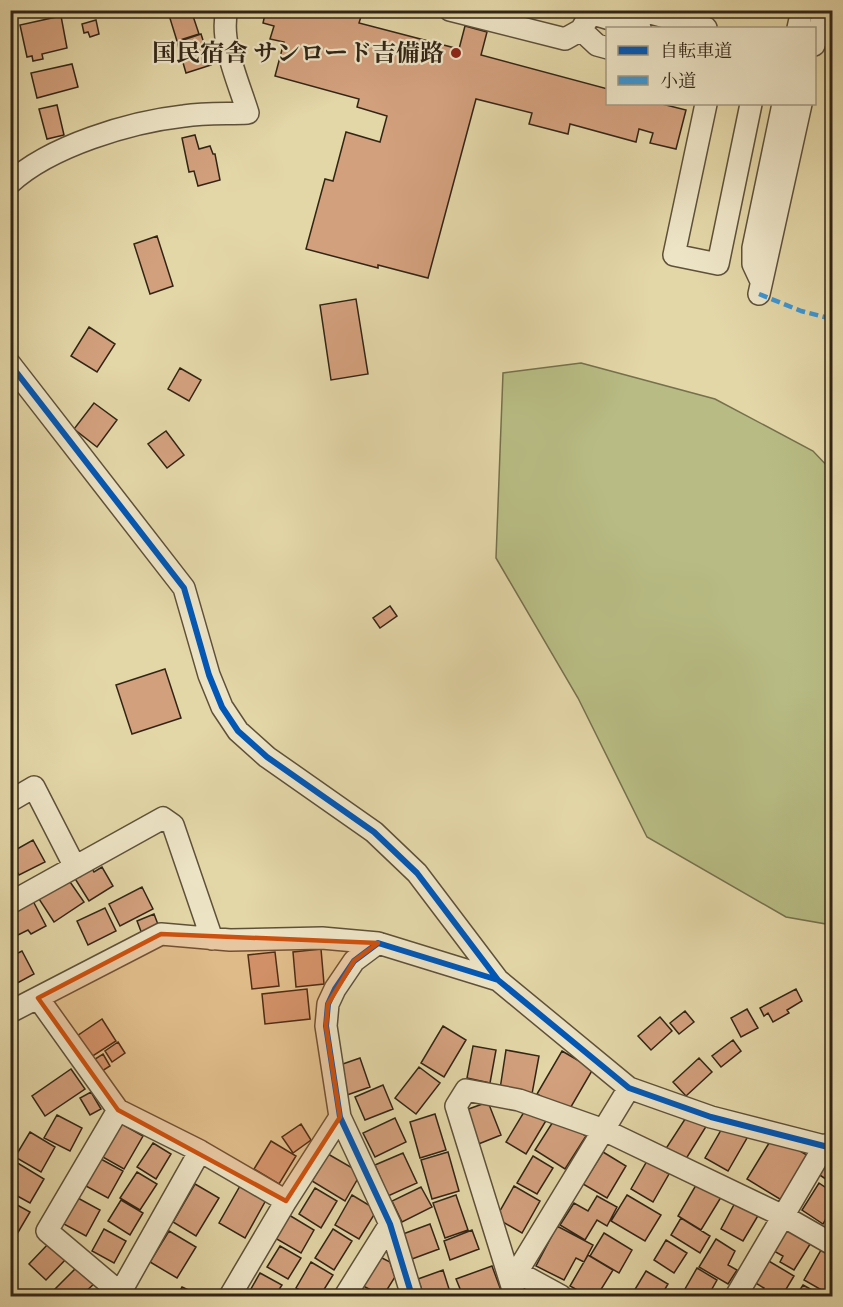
<svg xmlns="http://www.w3.org/2000/svg" width="843" height="1307" font-family="'IM FELL English','Noto Serif JP',serif">
	<style>
		.green { fill: #b8bc84; stroke: #75704d; stroke-width: 1.5 }
		.building { fill: #d3a07d; stroke: #322516; stroke-width: 1.5 }
		.lines { fill: none; stroke-linecap: round; stroke-linejoin: round }
		.minor-casing { stroke: #5e513a; stroke-width: 24 }
		.minor { stroke: #ede4c6; stroke-width: 21 }
		.quiet { stroke: #3d95d4; stroke-width: 4.5; stroke-dasharray: 9 4.5; stroke-linecap: butt }
		.cycleway-casing { stroke: #ede4c6; stroke-width: 10 }
		.cycleway { stroke: #0057b8; stroke-width: 6 }
		.marked { fill: #cd510e; fill-opacity: 0.2; stroke: #cd510e; stroke-width: 4.5; stroke-linejoin: round }
		.poi-dot { fill: #8f2418; stroke: #ede4c6; stroke-width: 2 }
		.labels { text-anchor: middle; stroke-width: 4.5; stroke-linejoin: round; paint-order: stroke }
		.poi-label { font-size: 24px; font-weight: bold; fill: #322516; stroke: #ede4c6; text-anchor: end }
	</style>
	<rect width="100%" height="100%" fill="#e3d6a7"/>
	<filter id="stains"><feTurbulence type="fractalNoise" baseFrequency=".00333" numOctaves="4"/><feColorMatrix values="0 0 0 0 .2 0 0 0 0 .09 0 0 0 0 .02 0 0 0 .5 -.17"/></filter>
	<radialGradient id="worn" r=".72"><stop offset=".6" stop-color="#630" stop-opacity="0"/><stop offset="1" stop-color="#630" stop-opacity=".3"/></radialGradient>
	<!-- green -->
	<path class="green" d="M581 363 715 399 813 451 832 471V925L786 917 647 837 578 698 496 558 503 373Z"/>
	<!-- building -->
	<path class="building" d="M172 10H191L199 34 177 41 168 12Z
		M266 10H319L343 17 345 10H363L359 23 459 49 465 26 487 32 481 55 608 89V104H662L686 110 676 149 650 143 653 133 639 129 636 142 570 124 568 134 529 124 532 113 476 99 428 278 378 265V268L306 249 325 179 333 181 346 132 380 142 387 116 357 107 359 99 275 76 284 42 270 39 274 26 263 23Z
		M61 16 67 48 42 54 43 59 33 61 32 56 27 57 20 25Z
		M96 20 99 34 90 37 88 32 84 33 82 24Z
		M201 34 211 65 186 73 177 42Z
		M72 64 78 87 37 98 31 73Z
		M57 105 64 135 47 139 39 109Z
		M195 135 199 149 210 146 213 154H215L220 180 198 186 194 171 189 172 182 138Z
		M157 236 173 286 150 294 134 244Z
		M356 299 368 374 331 380 320 305Z
		M89 327 115 344 97 372 71 356Z
		M180 368 201 380 189 401 168 389Z
		M94 403 117 420 97 447 74 429Z
		M166 431 184 455 167 468 148 444Z
		M390 606 397 616 380 628 373 618Z
		M165 669 181 718 132 734 116 685Z
		M33 840 45 862 19 875 10 859V853Z
		M91 867 94 872 102 867 113 886 89 901 74 877Z
		M68 879 84 902 54 922 39 899Z
		M142 887 153 909 120 926 109 904Z
		M33 901 46 926 31 934 28 930 18 935 10 921V913Z
		M105 908 116 931 88 945 77 921Z
		M154 914 159 927 142 934 137 921Z
		M321 949 324 984 296 987 293 952Z
		M22 951 34 974 10 987V957Z
		M275 952 279 986 252 989 248 955Z
		M307 989 310 1019 265 1024 262 994Z
		M796 989 802 1001 787 1010 789 1013 773 1022 768 1013 764 1016 760 1008Z
		M747 1009 758 1028 741 1037 731 1018Z
		M685 1011 694 1022 679 1034 670 1023Z
		M660 1017 672 1031 651 1050 638 1036Z
		M102 1019 116 1041 88 1059 74 1038Z
		M443 1026 466 1040 444 1077 421 1063Z
		M733 1040 741 1051 721 1067 712 1056Z
		M118 1042 125 1053 112 1062 105 1051Z
		M473 1046 496 1050 490 1083 467 1078Z
		M506 1050 539 1056 532 1094 500 1089Z
		M562 1051 593 1069 568 1112 537 1094Z
		M103 1054 110 1066 99 1073 92 1061Z
		M360 1058 370 1087 347 1095 337 1066Z
		M699 1058 712 1072 686 1096 673 1082Z
		M419 1067 440 1083 416 1114 395 1098Z
		M71 1069 85 1089 45 1116 32 1096Z
		M383 1085 393 1109 365 1120 355 1097Z
		M91 1092 101 1109 90 1115 80 1098Z
		M488 1102 501 1135 476 1145 463 1111Z
		M527 1107 547 1119 526 1154 506 1142Z
		M689 1113 707 1125 684 1162 665 1150Z
		M435 1114 446 1150 420 1158 410 1122Z
		M57 1115 82 1128 70 1151 44 1138Z
		M556 1117 586 1136 565 1169 535 1150Z
		M395 1118 406 1142 375 1157 363 1133Z
		M120 1123 143 1136 124 1169 101 1156Z
		M301 1124 311 1140 293 1153 282 1137Z
		M724 1125 747 1138 728 1171 705 1158Z
		M30 1132 55 1147 41 1172 15 1157Z
		M774 1135 810 1157 783 1201 747 1179Z
		M271 1141 296 1156 279 1184 254 1169Z
		M153 1143 171 1154 156 1179 137 1167Z
		M448 1152 459 1191 432 1199 421 1160Z
		M603 1152 626 1166 607 1198 583 1184Z
		M403 1153 417 1183 388 1196 375 1165Z
		M328 1154 361 1173 345 1201 312 1181Z
		M533 1156 553 1168 537 1194 517 1183Z
		M825 1157 832 1158V1183L815 1172Z
		M99 1158 123 1171 108 1198 84 1185Z
		M11 1159 44 1179 30 1203 10 1192Z
		M647 1161 669 1174 653 1202 631 1189Z
		M137 1172 157 1184 140 1210 120 1198Z
		M699 1180 723 1194 701 1230 678 1216Z
		M819 1183 832 1192V1208L823 1224 802 1210Z
		M195 1184 219 1198 196 1236 173 1222Z
		M240 1186 266 1200 245 1238 219 1223Z
		M514 1186 540 1201 522 1233 496 1218Z
		M421 1187 432 1207 402 1222 392 1201Z
		M315 1188 337 1201 321 1228 299 1214Z
		M352 1195 377 1210 359 1239 335 1225Z
		M456 1195 468 1230 445 1238 433 1203Z
		M627 1195 661 1215 645 1241 611 1221Z
		M597 1196 617 1207 607 1226 597 1220 585 1240 560 1225 574 1203 588 1211Z
		M76 1197 100 1210 86 1236 62 1223Z
		M121 1200 143 1213 130 1235 108 1221Z
		M10 1201 30 1212 10 1246Z
		M736 1201 759 1214 743 1241 721 1229Z
		M289 1215 314 1230 301 1253 275 1238Z
		M681 1218 710 1236 700 1253 671 1235Z
		M430 1224 439 1249 412 1259 403 1234Z
		M557 1226 593 1245 584 1262 576 1258 564 1280 536 1266Z
		M788 1228 812 1241 794 1270 780 1262 783 1256 772 1250Z
		M104 1229 126 1241 114 1263 92 1251Z
		M333 1229 352 1241 334 1270 315 1258Z
		M472 1230 479 1249 450 1260 444 1241Z
		M169 1231 196 1247 177 1278 150 1262Z
		M604 1233 632 1250 619 1273 590 1256Z
		M716 1239 735 1251 728 1265 737 1270 728 1284 699 1267Z
		M666 1240 687 1253 674 1273 654 1260Z
		M50 1242 67 1258 46 1280 29 1264Z
		M825 1243 832 1248V1296L804 1280Z
		M280 1246 301 1258 288 1279 267 1267Z
		M588 1255 613 1270 597 1296H588L570 1286Z
		M380 1257 390 1262 395 1277 383 1296 363 1286Z
		M767 1260 794 1276 782 1296 759 1295 764 1288 754 1282Z
		M311 1262 333 1275 320 1296H310L296 1288Z
		M79 1265 96 1282 81 1296H62L55 1289Z
		M492 1266 503 1296H463L456 1279Z
		M697 1268 717 1280 708 1296H681Z
		M443 1270 450 1292 438 1296H424L418 1279Z
		M646 1271 668 1284 661 1296H631Z
		M260 1273 282 1285 275 1296H247Z
		M803 1285 823 1296H796Z
		M182 1287 201 1296H177Z"/>
	<g class="lines">
		<!-- minor casing -->
		<g class="minor-casing">
			<path id="minor" d="M450 10 565 39 581 30 593 10
				M640 10 706 28
				M593 14 640 28
				M798 28 802 10
				M581 30 597 45 608 48
				M814 45 825 10
				M706 104 674 255 718 264 751 104
				M10 183C50 146 130 122 184 116 205 113 227 114 248 113 239 83 219 41 227 10
				M760 279 753 264V248L783 104
				M759 294 801 104
				M10 364 184 588 209 675 222 707 238 731 267 757 374 832 417 873 498 980 629 1088 711 1117 832 1148
				M10 801 34 787 75 867
				M10 903 163 818 173 825 212 939
				M38 998 118 1110 200 1151 286 1201 340 1117
				M10 1012 161 934 230 940 322 938 378 943
				M118 1110 47 1231 124 1296
				M120 1293 200 1151
				M230 1296 286 1201
				M345 1296 390 1224
				M412 1296 390 1224 340 1117 326 1026 328 1004 335 989 354 961 378 943 498 980
				M515 1296 456 1106 466 1090 519 1100 604 1130 783 1216 832 1244
				M561 1296 517 1272 629 1088
				M736 1296 825 1145"/>
		</g>
		<!-- minor -->
		<use href="#minor" class="minor"/>
		<!-- quiet -->
		<path class="quiet" d="M759 294 801 311 832 319"/>
		<!-- cycleway casing -->
		<g class="cycleway-casing">
			<path id="cycleway" d="M10 364 184 588 209 675 222 707 238 731 267 757 374 832 417 873 498 980 629 1088 711 1117 832 1148
				M412 1296 390 1224 340 1117 326 1026 328 1004 335 989 354 961 378 943 498 980"/>
		</g>
		<!-- cycleway -->
		<use href="#cycleway" class="cycleway"/>
	</g>
	<!-- marked area -->
	<path class="marked" d="M161 934 378 943 354 961 328 1004 326 1026 340 1117 286 1201 118 1110 38 998Z"/>
	<!-- markers -->
	<circle class="poi-dot" cx="456" cy="53" r="6"/>
	<g class="labels">
		<!-- poi labels -->
		<g class="poi-label">
			<text x="444" y="61">国民宿舎 サンロード吉備路</text>
		</g>
	</g>
	<!-- margin -->
	<rect width="843" height="1307" fill="none" stroke="#e3d6a7" stroke-width="36"/>
	<rect x="12" y="12" width="819" height="1283" fill="none" stroke="#322516" stroke-width="3"/>
	<rect x="18" y="18" width="807" height="1271" fill="none" stroke="#322516" stroke-width="1.5"/>
	<!-- legend -->
	<rect x="606" y="27" width="210" height="78" fill="#ede4c6" stroke="#a29880" stroke-width="1.5"/>
	<rect x="618" y="46" width="30" height="9" fill="#0057b8" stroke="#a29880" stroke-width="1.5"/>
	<text x="660" y="57" font-size="18" fill="#322516">自転車道</text>
	<rect x="618" y="76" width="30" height="9" fill="#3d95d4" stroke="#a29880" stroke-width="1.5"/>
	<text x="660" y="87" font-size="18" fill="#322516">小道</text>
	<rect width="100%" height="100%" filter="url(#stains)"/>
	<rect width="100%" height="100%" fill="url(#worn)"/>
</svg>
